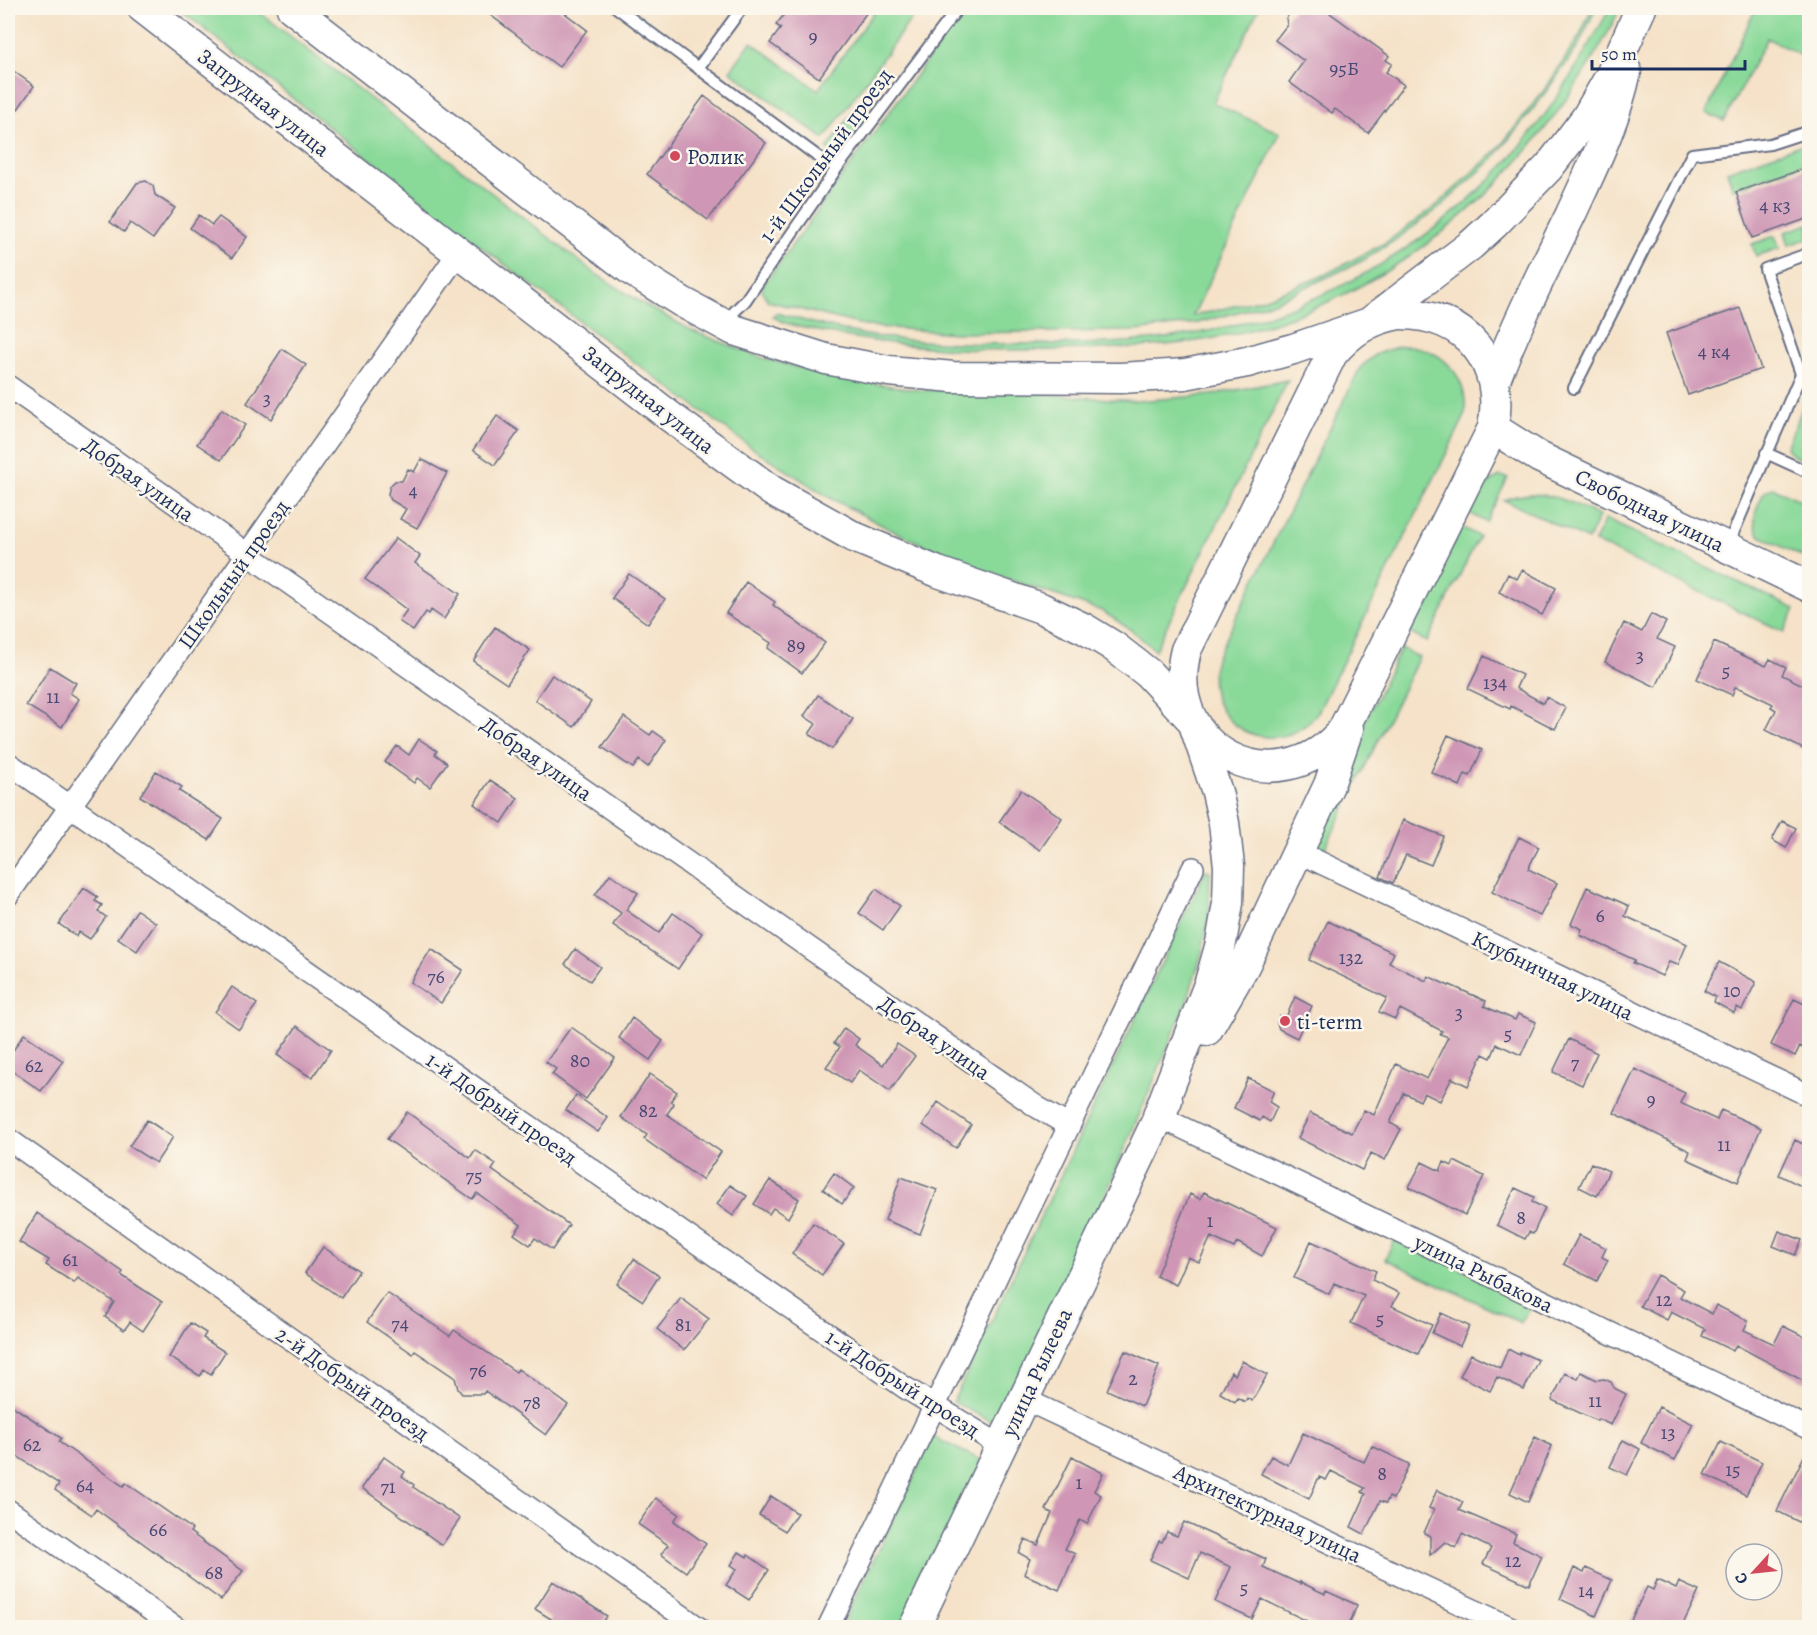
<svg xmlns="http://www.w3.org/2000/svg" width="1817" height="1635" font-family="Alegreya,serif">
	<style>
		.green { fill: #89d999; stroke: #52847c; stroke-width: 1.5 }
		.building { fill: #cf97b5 }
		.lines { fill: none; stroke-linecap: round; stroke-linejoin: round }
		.lane-casing { stroke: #676e83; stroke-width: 14 }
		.street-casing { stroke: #676e83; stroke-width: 24 }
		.secondary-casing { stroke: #676e83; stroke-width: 33 }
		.lane { stroke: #fff; stroke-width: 10 }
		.street { stroke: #fff; stroke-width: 21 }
		.secondary { stroke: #fff; stroke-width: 30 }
		.poi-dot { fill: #d1495b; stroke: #fbf7ec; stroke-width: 2 }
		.labels { text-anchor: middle; stroke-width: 5; stroke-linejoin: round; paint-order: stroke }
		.number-label { font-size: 20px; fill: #484974 }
		.street-label { font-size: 22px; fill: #1b2f5e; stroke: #fbf7ec }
		.poi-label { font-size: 22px; fill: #1b2f5e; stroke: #fbf7ec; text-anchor: start }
	</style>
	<rect width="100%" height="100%" fill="#fbf7ec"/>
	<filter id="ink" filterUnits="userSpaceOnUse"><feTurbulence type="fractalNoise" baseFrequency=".0167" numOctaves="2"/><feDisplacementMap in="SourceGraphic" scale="12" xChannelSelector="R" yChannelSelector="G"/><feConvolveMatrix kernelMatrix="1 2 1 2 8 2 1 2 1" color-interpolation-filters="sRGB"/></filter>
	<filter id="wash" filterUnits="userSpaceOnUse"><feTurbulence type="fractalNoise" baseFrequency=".008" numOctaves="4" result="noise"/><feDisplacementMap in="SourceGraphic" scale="24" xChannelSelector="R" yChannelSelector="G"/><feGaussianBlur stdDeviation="1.35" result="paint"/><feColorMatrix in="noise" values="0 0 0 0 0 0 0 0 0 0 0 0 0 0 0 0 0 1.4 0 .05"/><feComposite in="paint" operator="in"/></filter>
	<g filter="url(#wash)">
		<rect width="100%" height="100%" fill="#f5e2c8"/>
		<!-- green -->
		<path class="green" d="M178 8H254L596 274 645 305 693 331 762 358 843 379 919 390 1002 391 1137 401 1210 395 1288 380 1155 650 1131 630 1102 611 972 567 889 529 825 495 752 448 600 337 457 228Z
			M877 8H919L824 139 730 71 751 42 818 90Z
			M965 8H1259L1213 103 1280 133 1193 316 1263 299 1322 276 1385 243 1437 205 1498 149 1548 85 1579 37 1592 8H1596L1577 48 1538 103 1492 160 1438 209 1394 241 1362 261 1274 302 1198 323 1135 331 955 333 866 326 768 301 762 291 764 284Z
			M1610 8H1620C1608 35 1592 61 1576 85 1494 210 1372 304 1225 336 1168 348 1110 349 1052 350 1020 350 989 350 957 349 909 346 862 341 815 330 801 327 784 325 773 316L776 313C805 321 836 330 866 335 919 343 973 344 1027 344 1075 345 1124 344 1173 337 1316 318 1451 240 1538 124 1566 87 1588 48 1610 8Z
			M1756 8H1809V55L1807 59 1767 38 1724 121 1706 113Z
			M860 102 865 108 868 120 844 151 833 152 827 149Z
			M1809 142V162L1733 189 1727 171Z
			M1809 224V238L1789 245 1785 232Z
			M1775 236 1780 248 1756 256 1752 244Z
			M1400 346C1440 344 1472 378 1464 418L1318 712C1277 768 1192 722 1217 656L1360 368 1376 354Z
			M1809 392V464L1792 455 1786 448 1806 399 1804 394Z
			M1500 476 1508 478 1486 522 1468 513C1478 494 1481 486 1500 476Z
			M1773 488 1809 504V560L1760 536C1749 523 1757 505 1765 491Z
			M1533 494C1558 495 1577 505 1599 516L1588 540 1504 500 1516 496Z
			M1605 519 1795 609 1784 632 1594 542Z
			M1461 527 1479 536 1427 642 1409 633Z
			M1401 648 1419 657 1350 797 1332 788Z
			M1329 794 1347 803 1325 849 1307 840Z
			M1206 870 1210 871 1209 918 1201 956 1186 1004 1088 1236 1004 1428 953 1402Z
			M1396 1237 1531 1304 1521 1323 1385 1259Z
			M933 1437 985 1462 906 1627 841 1628Z"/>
		<g id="blocks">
			<!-- building -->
			<path class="building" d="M481 8H558L587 30 559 67Z
				M789 8H794L804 15 809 8H870L819 78 770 43 781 28 776 25Z
				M1295 8H1323L1389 56 1386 60 1392 64 1386 72 1404 85 1368 133 1335 109 1332 113 1289 82 1304 61 1275 40 1287 25 1286 18Z
				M8 67 34 86 18 109 8 102Z
				M704 96 766 143 708 220 647 174Z
				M1809 167V218L1752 238 1736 192Z
				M146 181 153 186 155 195 175 208 153 239 130 223 124 232 110 222 137 183Z
				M199 215 212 225 219 217 247 237 232 258 190 228Z
				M1740 308 1761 369 1688 395 1666 333Z
				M282 349 306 365 271 419 247 403Z
				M222 409 245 425 221 460 197 444Z
				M497 416 519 431 495 465 473 450Z
				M421 459 447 473 417 528 400 519 406 509 391 500 388 494 390 486 395 481H402L408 469 414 472Z
				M396 538 420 556 415 563 460 594 444 619 431 610 429 614 426 612 413 631 399 621 407 610 365 579Z
				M1522 570 1556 588 1542 615 1499 592 1508 574 1517 579Z
				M629 574 665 599 648 624 612 598Z
				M746 582 775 602 773 605 825 643 802 673 768 648 771 643 726 613Z
				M1651 614 1666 622 1657 639 1675 647 1656 687 1605 662 1624 623 1642 632Z
				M495 627 530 650 507 684 473 661Z
				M1714 642 1766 666 1770 659 1786 667 1782 675 1809 688V752L1766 730 1776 710 1771 707 1773 704 1742 689 1735 687 1732 695 1697 679Z
				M1484 656 1522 675 1516 688 1543 703 1546 697 1566 708 1555 729 1511 706 1510 709 1468 689Z
				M50 667 76 683 70 693 79 699 62 727 26 705Z
				M552 675 591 702 574 727 535 700Z
				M818 695 853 719 832 749 809 734 816 724 804 716Z
				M624 717 650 735 653 731 666 740 648 767 639 760 633 768 602 747Z
				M1448 735 1482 750 1470 776 1465 774 1460 786 1431 772Z
				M419 739 437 751 435 754 447 763 430 787 417 778 414 783 385 762 397 746 409 755Z
				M156 771 182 787 179 791 223 819 209 840 140 796Z
				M490 780 518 798 502 823 474 804Z
				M1021 790 1062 818 1040 850 999 822Z
				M1403 820 1443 836 1431 865 1406 855 1393 883 1380 877Z
				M1782 821 1796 828 1786 848 1772 840Z
				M1519 837 1539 847 1528 869 1557 883 1540 916 1492 892Z
				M610 874 638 893 626 910 659 933 673 913 702 933 678 969 613 925 621 913 595 895Z
				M1587 887 1629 906 1625 916 1687 944 1678 965 1669 962 1662 976 1633 963 1635 960 1580 935 1582 929 1571 924Z
				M84 888 98 897 95 901 102 905 98 911 106 917 90 939 79 932 76 936 59 924Z
				M876 889 900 906 883 930 859 913Z
				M137 910 156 923 137 951 118 938Z
				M1328 921 1394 953 1389 963 1426 981 1428 976 1449 986 1450 985 1486 1001 1484 1006 1515 1020 1518 1014 1536 1022 1521 1055 1497 1044 1491 1058 1483 1054 1468 1086 1452 1078 1440 1101 1424 1093 1420 1101 1404 1093 1390 1123 1401 1129 1385 1160 1371 1153 1362 1170 1298 1138 1310 1113 1352 1133 1364 1110 1374 1115 1396 1064 1427 1079 1448 1037 1440 1034 1442 1031 1400 1009 1395 1019 1379 1012 1387 998 1309 960Z
				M431 949 463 970 441 1003 410 982Z
				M575 949 600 967 590 981 565 964Z
				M1719 962 1756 982 1742 1010 1737 1007 1734 1013 1714 1002 1716 997 1704 991Z
				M232 987 257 1004 239 1029 215 1012Z
				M1295 997 1312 1006 1297 1038 1279 1029 1277 1023 1280 1016 1287 1015Z
				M1794 999 1809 1006V1051L1800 1046 1795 1056 1771 1045Z
				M632 1018 663 1041 650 1060 619 1038Z
				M297 1026 331 1050 312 1078 277 1055Z
				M571 1027 615 1058 586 1099 552 1074 556 1069 546 1062Z
				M844 1028 859 1039 855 1045 883 1065 897 1044 915 1056 890 1091 859 1070 850 1083 826 1067 840 1047 834 1043Z
				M24 1034 63 1061 41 1091 8 1068V1058Z
				M1569 1039 1597 1053 1582 1085 1553 1072Z
				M1635 1069 1685 1093 1680 1103 1717 1120 1721 1110 1761 1128 1738 1182 1687 1159 1690 1151 1614 1113Z
				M650 1074 677 1092 671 1101 674 1104 667 1114 721 1152 702 1180 644 1139 647 1135 621 1117Z
				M1248 1078 1274 1091 1269 1102 1277 1107 1270 1122 1262 1117 1260 1121 1234 1108Z
				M576 1095 608 1118 598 1132 566 1110Z
				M938 1102 971 1125 956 1148 923 1125Z
				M407 1112 470 1158 475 1150 496 1164 492 1170 569 1225 552 1250 535 1238 530 1245 514 1234 521 1225 477 1193 472 1199 387 1139Z
				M147 1120 173 1137 156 1163 129 1146Z
				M1795 1140 1809 1147V1190L1779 1175Z
				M1454 1161 1484 1176 1465 1215 1409 1187 1422 1162 1440 1171 1444 1162 1452 1166Z
				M1591 1163 1609 1171 1597 1196 1579 1187Z
				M834 1173 854 1188 842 1204 823 1189Z
				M901 1177 937 1190 920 1234 885 1220Z
				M770 1180 799 1199 788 1218 773 1208 769 1214 754 1204Z
				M730 1185 747 1196 733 1216 717 1204Z
				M1515 1188 1534 1197 1532 1202 1545 1208 1533 1234 1529 1232 1525 1239 1497 1225Z
				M1204 1192 1277 1227 1262 1256 1237 1242 1234 1248 1211 1237 1199 1262 1188 1257 1176 1285 1156 1276 1190 1194 1200 1199Z
				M37 1213 123 1272 121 1275 162 1302 143 1331 130 1322 124 1330 105 1317 114 1302 78 1278 74 1283 46 1265 49 1260 19 1242Z
				M813 1223 844 1244 822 1275 792 1254Z
				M1779 1231 1802 1240 1795 1255 1773 1246Z
				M1579 1235 1606 1248 1602 1257 1608 1260 1597 1281 1564 1264Z
				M1311 1241 1376 1271 1372 1280 1399 1293 1392 1306 1432 1325 1418 1354 1351 1323 1364 1296 1334 1283 1329 1294 1294 1278Z
				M323 1247 359 1271 341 1298 305 1273Z
				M634 1259 659 1276 643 1301 617 1284Z
				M1657 1275 1684 1290 1680 1297 1712 1314 1716 1305 1748 1321 1744 1330 1774 1344 1783 1326 1809 1339V1384L1736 1345 1733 1351 1702 1336 1705 1329 1671 1312 1667 1320 1640 1306Z
				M387 1293 450 1336 454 1330 516 1372 518 1369 568 1405 546 1435 485 1391 483 1394H462L458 1389 455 1378 415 1351 413 1354 367 1322Z
				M681 1298 709 1319 684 1350 657 1329Z
				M1441 1313 1469 1326 1460 1346 1432 1333Z
				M190 1323 206 1333 203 1338 225 1352 211 1374 204 1370 200 1376 169 1357Z
				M1508 1349 1519 1355 1520 1352 1538 1360 1524 1390 1497 1377 1490 1391 1460 1376 1471 1354 1500 1368Z
				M1125 1351 1159 1366 1142 1406 1107 1390Z
				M1242 1361 1267 1375 1252 1401 1247 1398 1245 1402 1238 1398 1235 1402 1220 1393 1231 1372 1235 1375Z
				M1581 1372 1597 1380 1604 1379 1611 1382 1614 1388 1626 1394 1611 1425 1598 1419 1597 1421 1552 1400 1565 1373 1578 1379Z
				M8 1403 61 1438 59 1442 123 1486 126 1483 192 1529 190 1532 243 1571 221 1600 96 1509 92 1515 55 1490 59 1484 8 1450Z
				M1659 1407 1693 1424 1675 1460 1641 1443Z
				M1303 1433 1364 1462 1372 1446 1409 1464 1393 1499 1389 1497 1386 1503 1380 1501 1364 1534 1351 1527 1366 1494 1362 1492 1365 1488 1331 1471 1326 1480 1319 1477 1309 1499 1261 1474 1271 1456 1288 1465Z
				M1535 1437 1552 1446 1528 1502 1510 1493Z
				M1623 1440 1640 1449 1627 1475 1610 1467Z
				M1721 1442 1762 1462 1746 1495 1705 1475Z
				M1809 1446V1527L1777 1511Z
				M384 1457 405 1472 402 1476 414 1485 413 1487 460 1519 442 1545 362 1488Z
				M1072 1457 1103 1473 1094 1491 1101 1495 1087 1524 1080 1520 1065 1549 1075 1554 1059 1590 1024 1574 1030 1559 1019 1553 1025 1539 1038 1545 1052 1513 1046 1510Z
				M1437 1490 1463 1502 1459 1510 1516 1534 1513 1542 1542 1556 1529 1585 1483 1564 1491 1548 1462 1534 1456 1548 1445 1542 1430 1555V1536L1424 1533 1434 1510 1429 1508Z
				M771 1496 797 1513 785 1531 759 1515Z
				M656 1498 679 1514 674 1521 706 1544 686 1572 661 1554 668 1545 638 1524Z
				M1184 1522 1266 1559 1263 1567 1300 1584V1582L1325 1594 1326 1591 1357 1605 1348 1628H1321L1262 1599 1252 1619 1215 1602 1231 1567 1200 1553 1189 1578 1150 1560 1159 1541 1162 1542 1167 1532 1177 1536Z
				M739 1552 747 1557 748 1555 769 1570 749 1600 726 1585 737 1569 731 1565Z
				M1574 1568 1584 1573 1586 1568 1612 1580 1596 1616 1560 1599Z
				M1657 1580 1676 1589 1679 1582 1699 1591 1681 1628H1627L1647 1587 1653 1590Z
				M553 1581 607 1616 599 1628H557L548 1622 551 1619 535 1609Z"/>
		</g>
	</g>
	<g filter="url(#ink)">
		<use href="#blocks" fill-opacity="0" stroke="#676e83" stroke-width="1.5"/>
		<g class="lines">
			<!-- lane casing -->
			<g class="lane-casing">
				<path id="lane" d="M617 8 698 68
					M742 8 698 68 817 156 837 168
					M725 321 745 301 837 168 958 8
					M1574 388 1692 154 1770 144 1810 131
					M1766 453 1810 473
					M1728 545 1801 374 1765 269 1810 253"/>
			</g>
			<!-- street casing -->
			<g class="street-casing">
				<path id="street" d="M8 386 962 1055 1037 1107 1069 1126
					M8 763 904 1387 1001 1446
					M1298 852 1810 1096
					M8 895 459 252
					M1158 1116 1810 1429
					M8 1139 699 1628
					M1024 1399 1512 1628
					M8 1510 176 1628
					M828 1628 1193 868"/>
			</g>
			<!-- secondary casing -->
			<g class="secondary-casing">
				<path id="secondary" d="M143 8 672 418 772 491 854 537 938 572 1041 608 1085 629 1113 646 1148 673 1193 721 1217 792 1224 823 1229 866 1228 903 1221 943 1210 982 1158 1116
					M292 8 631 270 682 302 734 330 826 359 889 371 953 377 1121 378 1185 374 1247 362 1293 349 1369 323 1471 245 1494 224 1549 167 1587 117 1611 75 1641 8
					M1399 314C1466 313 1506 363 1493 428L1343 730C1277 809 1160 750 1186 650L1332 354C1350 332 1370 319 1399 314Z
					M1494 382C1516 325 1543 271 1570 216 1592 168 1615 123 1626 71
					M1493 428 1539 457 1810 587
					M1207 1030 1244 966 1329 785 1348 729
					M914 1628 1167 1100"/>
			</g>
			<!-- lane -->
			<use href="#lane" class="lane"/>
			<!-- street -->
			<use href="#street" class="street"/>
			<!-- secondary -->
			<use href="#secondary" class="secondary"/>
		</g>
	</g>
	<!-- markers -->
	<g class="poi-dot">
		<circle cx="675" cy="156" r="6"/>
		<circle cx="1285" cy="1021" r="6"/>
	</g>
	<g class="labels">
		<!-- number labels -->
		<g class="number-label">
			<text x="813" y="43">9</text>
			<text x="1344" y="75">95Б</text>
			<text x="1775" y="212">4 к3</text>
			<text x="1714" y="358">4 к4</text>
			<text x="267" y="405">3</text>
			<text x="413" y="497">4</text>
			<text x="796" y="652">89</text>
			<text x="1640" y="662">3</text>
			<text x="1726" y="677">5</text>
			<text x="1495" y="689">134</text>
			<text x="53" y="703">11</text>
			<text x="1600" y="922">6</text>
			<text x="1351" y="964">132</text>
			<text x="436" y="983">76</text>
			<text x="1732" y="997">10</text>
			<text x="1459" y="1019">3</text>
			<text x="1508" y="1040">5</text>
			<text x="580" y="1067">80</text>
			<text x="1575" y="1069">7</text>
			<text x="34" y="1072">62</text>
			<text x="1651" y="1106">9</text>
			<text x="648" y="1117">82</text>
			<text x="1724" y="1151">11</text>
			<text x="474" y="1182">75</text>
			<text x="1521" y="1224">8</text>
			<text x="1210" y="1227">1</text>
			<text x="70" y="1266">61</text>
			<text x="1664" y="1306">12</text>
			<text x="1380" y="1325">5</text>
			<text x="400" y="1330">74</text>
			<text x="683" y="1331">81</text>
			<text x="478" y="1377">76</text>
			<text x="1133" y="1385">2</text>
			<text x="1595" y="1407">11</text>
			<text x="532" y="1409">78</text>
			<text x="1668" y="1439">13</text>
			<text x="32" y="1451">62</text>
			<text x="1733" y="1476">15</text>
			<text x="1382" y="1480">8</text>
			<text x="1079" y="1489">1</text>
			<text x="85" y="1492">64</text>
			<text x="388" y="1493">71</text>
			<text x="158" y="1536">66</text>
			<text x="1513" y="1567">12</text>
			<text x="214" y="1579">68</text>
			<text x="1244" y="1594">5</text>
			<text x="1586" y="1597">14</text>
		</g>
		<!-- street labels -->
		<g class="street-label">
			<text transform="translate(264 102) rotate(38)" y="8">Запрудная улица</text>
			<text transform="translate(825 155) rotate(-54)" y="8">1-й Школьный проезд</text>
			<text transform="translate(649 399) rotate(38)" y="8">Запрудная улица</text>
			<text transform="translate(139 479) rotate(35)" y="8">Добрая улица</text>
			<text transform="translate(1650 510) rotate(26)" y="8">Свободная улица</text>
			<text transform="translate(233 574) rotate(-55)" y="8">Школьный проезд</text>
			<text transform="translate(537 758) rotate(35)" y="8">Добрая улица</text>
			<text transform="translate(1553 975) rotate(26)" y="8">Клубничная улица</text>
			<text transform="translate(935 1037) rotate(35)" y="8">Добрая улица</text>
			<text transform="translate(502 1108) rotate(35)" y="8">1-й Добрый проезд</text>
			<text transform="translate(1484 1273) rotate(26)" y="8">улица Рыбакова</text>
			<text transform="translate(1036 1372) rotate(-65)" y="8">улица Рылеева</text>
			<text transform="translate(353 1383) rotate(35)" y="8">2-й Добрый проезд</text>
			<text transform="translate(903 1383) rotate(33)" y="8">1-й Добрый проезд</text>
			<text transform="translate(1268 1513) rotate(25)" y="8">Архитектурная улица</text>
		</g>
		<!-- poi labels -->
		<g class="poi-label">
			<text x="687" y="164">Ролик</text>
			<text x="1297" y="1029">ti-term</text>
		</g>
	</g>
	<!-- margin -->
	<rect width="1817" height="1635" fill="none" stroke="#fbf7ec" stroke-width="30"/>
	<!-- north arrow -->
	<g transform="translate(1754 1572) rotate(243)"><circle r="28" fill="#fbf7ec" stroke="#a1a7b3" stroke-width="1.5"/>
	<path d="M0-4.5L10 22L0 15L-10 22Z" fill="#d1495b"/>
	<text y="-9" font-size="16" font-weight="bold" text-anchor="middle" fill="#1b2f5e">С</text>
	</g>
	<!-- scale -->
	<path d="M1592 60v9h153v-9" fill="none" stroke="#1b2f5e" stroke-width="3"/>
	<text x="1601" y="60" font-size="18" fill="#1b2f5e" stroke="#fbf7ec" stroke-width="4.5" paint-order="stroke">50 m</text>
</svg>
